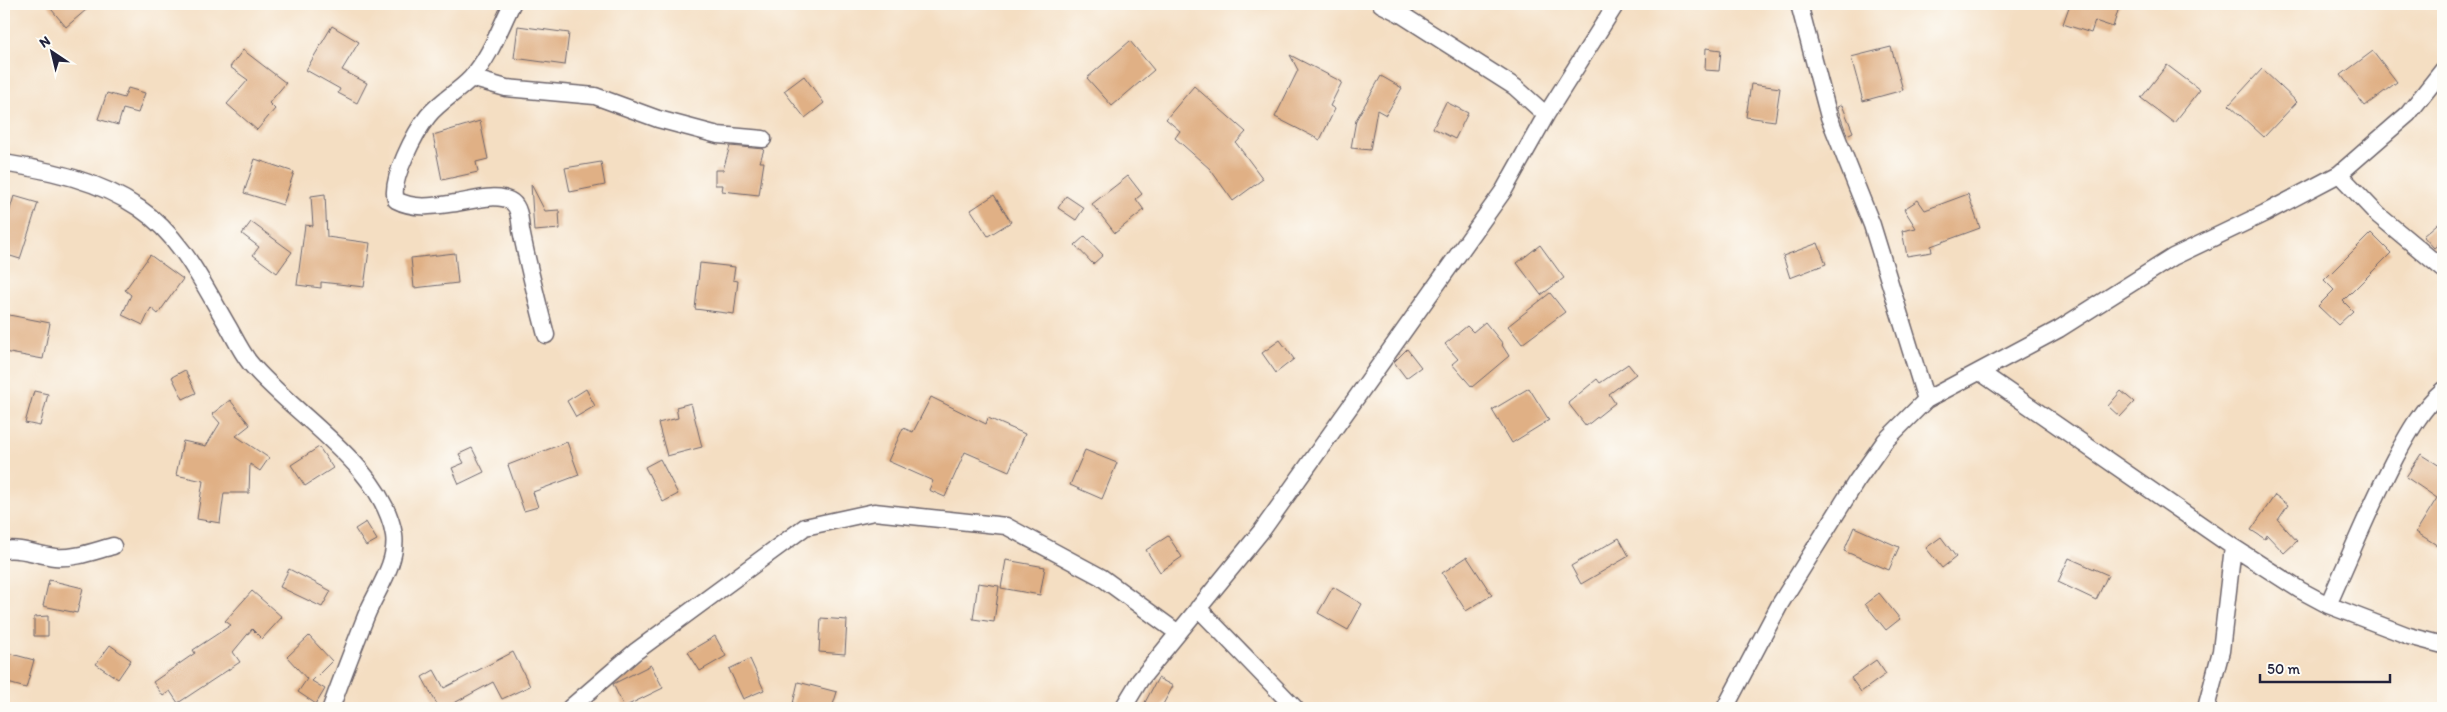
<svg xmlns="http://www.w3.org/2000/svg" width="2447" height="712" font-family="Itim,sans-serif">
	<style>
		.building { fill: #e0b085 }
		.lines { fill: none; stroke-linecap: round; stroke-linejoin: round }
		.street-casing { stroke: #6c646a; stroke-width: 19 }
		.street { stroke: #fff; stroke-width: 16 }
	</style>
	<rect width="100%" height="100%" fill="#fdfcf7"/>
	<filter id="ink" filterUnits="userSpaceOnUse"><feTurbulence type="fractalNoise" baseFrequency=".02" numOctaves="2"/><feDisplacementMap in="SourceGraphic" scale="10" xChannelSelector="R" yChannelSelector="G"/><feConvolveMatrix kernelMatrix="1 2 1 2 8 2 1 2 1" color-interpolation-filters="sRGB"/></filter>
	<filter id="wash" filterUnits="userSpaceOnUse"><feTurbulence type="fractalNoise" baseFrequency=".0096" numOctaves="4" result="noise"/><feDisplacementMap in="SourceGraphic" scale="20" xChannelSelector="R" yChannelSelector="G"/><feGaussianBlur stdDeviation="1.12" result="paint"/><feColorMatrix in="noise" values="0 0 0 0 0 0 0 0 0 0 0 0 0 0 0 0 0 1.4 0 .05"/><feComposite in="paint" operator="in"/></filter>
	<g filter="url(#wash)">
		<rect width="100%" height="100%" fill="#f4dec2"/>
		<g id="blocks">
			<!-- building -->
			<path class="building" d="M47 4H93L66 27Z
				M2070 4H2120L2113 27 2095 21 2091 33 2063 24Z
				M332 26 359 42 342 70 367 83 357 103 338 93 340 89 306 70Z
				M518 26 569 33 565 65 514 58Z
				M1130 41 1154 70 1112 106 1087 78Z
				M1891 47 1903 90 1863 101 1851 57Z
				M1706 48 1721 50 1719 71 1705 70Z
				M243 50 286 83 269 103 275 109 257 130 227 104 248 80 230 67Z
				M2373 51 2397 82 2365 106 2341 75Z
				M1290 55 1342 82 1330 106 1335 109 1320 140 1275 117 1298 70Z
				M2167 65 2200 90 2174 123 2141 98Z
				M2262 69 2297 102 2264 137 2229 105Z
				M804 76 824 103 805 118 784 91Z
				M1381 76 1402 88 1386 115 1377 110 1370 150 1351 148 1356 120Z
				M1751 84 1780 88 1775 121 1746 117Z
				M1194 86 1246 132 1236 143 1263 179 1233 201 1210 169 1175 138 1180 131 1166 119Z
				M128 88 145 93 138 113 123 109 118 125 98 119 107 93 124 98Z
				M1446 102 1468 113 1455 139 1433 128Z
				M1842 105 1853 132 1847 135 1837 107Z
				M480 121 488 159 476 162 478 172 442 180 433 135Z
				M730 146 764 149 760 162H764L759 195 722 191 723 185H715V170H723Z
				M255 159 294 172 283 205 244 193Z
				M601 162 605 185 570 192 565 168Z
				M1128 176 1142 194 1136 199 1144 210 1115 233 1092 204Z
				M531 184 545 211 559 210 560 229 534 231Z
				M325 194 327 237 370 243 364 287 321 282V288L297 285 305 225 313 226 311 196Z
				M1968 194 1980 228 1931 246 1932 252 1907 256 1902 231 1916 228 1904 209 1918 200 1925 210Z
				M994 195 1011 222 988 236 971 210Z
				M14 196 38 203 20 259 4 254V229Z
				M1066 196 1084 208 1076 220 1058 208Z
				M2443 219V240L2434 248 2423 236Z
				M251 222 292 252 277 273 253 255 259 247 242 234Z
				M2371 233 2391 253 2343 301 2353 311 2338 325 2318 306 2334 290 2324 280Z
				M1085 236 1103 255 1093 264 1075 245Z
				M1818 243 1826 264 1790 278 1783 256Z
				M1540 245 1564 278 1541 295 1517 263Z
				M455 253 458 283 414 288 411 258Z
				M150 255 183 279 158 314 151 308 143 325 122 315 131 295 125 290Z
				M700 263 735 267 733 280 738 281 734 314 695 309Z
				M1550 293 1565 312 1522 344 1508 326Z
				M4 314 50 323 43 359 4 352Z
				M1485 322 1503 344 1502 345 1509 356 1472 387 1452 364 1458 359 1445 344 1467 326 1473 332Z
				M1280 340 1294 359 1276 373 1262 353Z
				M1407 349 1421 367 1406 378 1394 362Z
				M1628 364 1636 374 1609 394 1615 403 1586 426 1568 403 1597 379 1600 383Z
				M185 370 196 393 183 399 172 377Z
				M1529 388 1549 420 1512 443 1492 410Z
				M586 389 595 406 576 417 567 401Z
				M34 391 48 394 40 426 25 423Z
				M2121 391 2134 402 2120 417 2108 406Z
				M931 397 986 424 988 418 1025 434 1009 471 965 452 945 497 929 490 933 481 888 461 903 428 913 432Z
				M230 400 250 425 236 436 269 458 260 471 250 464 249 493H224L220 523 197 519 203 481 176 475 183 441 206 446 220 423 212 414Z
				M691 403 702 447 667 456 658 423 678 418 676 407Z
				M567 442 579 475 533 492 538 507 524 511 508 465Z
				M319 447 333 468 305 486 291 465Z
				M472 448 484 472 459 484 452 468 464 463 459 454Z
				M1085 450 1117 463 1102 499 1070 485Z
				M2421 454 2443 468V549L2416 532 2437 498 2406 477Z
				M660 459 678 494 663 502 645 467Z
				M2275 495 2288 505 2278 520 2297 541 2284 553 2267 535 2265 539 2251 530Z
				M366 522 377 540 366 546 355 529Z
				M1854 527 1899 547 1889 570 1844 551Z
				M1168 536 1182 557 1160 572 1146 550Z
				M1941 537 1956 557 1942 568 1926 548Z
				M1619 538 1629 556 1581 584 1571 566Z
				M1467 557 1492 595 1466 611 1442 573Z
				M2069 558 2108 575 2096 600 2058 582Z
				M1006 560 1045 567 1040 595 1001 588Z
				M289 569 331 591 322 607 280 587Z
				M49 580 83 588 77 613 43 606Z
				M978 583 999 586 994 622 973 619Z
				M1333 587 1362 604 1348 630 1318 613Z
				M252 591 282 617 262 639 252 629 233 652 240 662 178 703 170 691 163 696 153 682 195 653 193 650 231 625 225 621Z
				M1879 593 1900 619 1886 630 1865 604Z
				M48 616V636H34V617Z
				M821 618 847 620 845 654 819 652Z
				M309 636 332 661 312 681 325 689 316 704 298 692 307 679 287 657Z
				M715 636 726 656 700 671 688 652Z
				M110 645 131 660 118 679 96 664Z
				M4 652 34 660 26 688 4 682Z
				M513 652 530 686 502 699 493 682 445 708H439L422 677 434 670 444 688Z
				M750 659 764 690 743 699 729 669Z
				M1876 660 1886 674 1861 692 1851 678Z
				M651 665 663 688 624 707 613 684Z
				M1158 678 1173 686 1161 708H1142Z
				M798 682 837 692 832 708H792Z"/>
		</g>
	</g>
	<g filter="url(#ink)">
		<use href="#blocks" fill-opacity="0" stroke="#6c646a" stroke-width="1"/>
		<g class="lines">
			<!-- street casing -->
			<g class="street-casing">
				<path id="street" d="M512 4C500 28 490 57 471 78 458 92 440 101 428 116 416 131 389 181 396 200 415 210 435 206 456 203 471 201 498 192 512 202 520 208 520 221 521 230 528 266 537 300 546 335
					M1381 4 1399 13 1515 87 1546 115
					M1799 4 1829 117 1872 225 1926 400
					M471 78 506 88 595 96 658 119 718 135 763 139
					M4 163C51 171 98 180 139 208 182 237 203 284 229 328 235 339 242 353 250 363 292 414 383 466 394 535 398 563 376 591 366 616 354 647 342 677 331 708
					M2339 174 2378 215 2443 269
					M1980 372 2233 547 2300 590 2328 605 2409 636 2443 645
					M4 550C21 547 37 555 55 557 74 559 94 551 113 546
					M2328 605C2350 556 2370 506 2395 458 2408 434 2422 408 2443 390
					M1198 608 1295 708
					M570 708 635 652 805 527 874 512 1006 526 1101 577 1178 633
					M1123 708 1140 680 1263 529 1504 190 1546 115 1616 4
					M1725 708 1780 604 1856 482 1885 441 1926 400 2059 329 2173 257 2265 213 2339 174 2408 114 2443 70
					M2206 708 2221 651 2233 547"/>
			</g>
			<!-- street -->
			<use href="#street" class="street"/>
		</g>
	</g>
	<!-- margin -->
	<rect width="2447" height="712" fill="none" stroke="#fdfcf7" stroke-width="20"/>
	<!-- north arrow -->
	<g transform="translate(52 52) rotate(325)" stroke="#fdfcf7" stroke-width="4" paint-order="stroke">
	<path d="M0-4L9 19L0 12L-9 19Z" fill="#22223b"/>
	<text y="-8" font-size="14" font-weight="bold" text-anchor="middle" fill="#22223b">N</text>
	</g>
	<!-- scale -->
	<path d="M2260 674v8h130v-8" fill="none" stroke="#22223b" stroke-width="2.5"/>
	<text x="2267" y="674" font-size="15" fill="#22223b" stroke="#fdfcf7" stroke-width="4" paint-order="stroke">50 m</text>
</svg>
